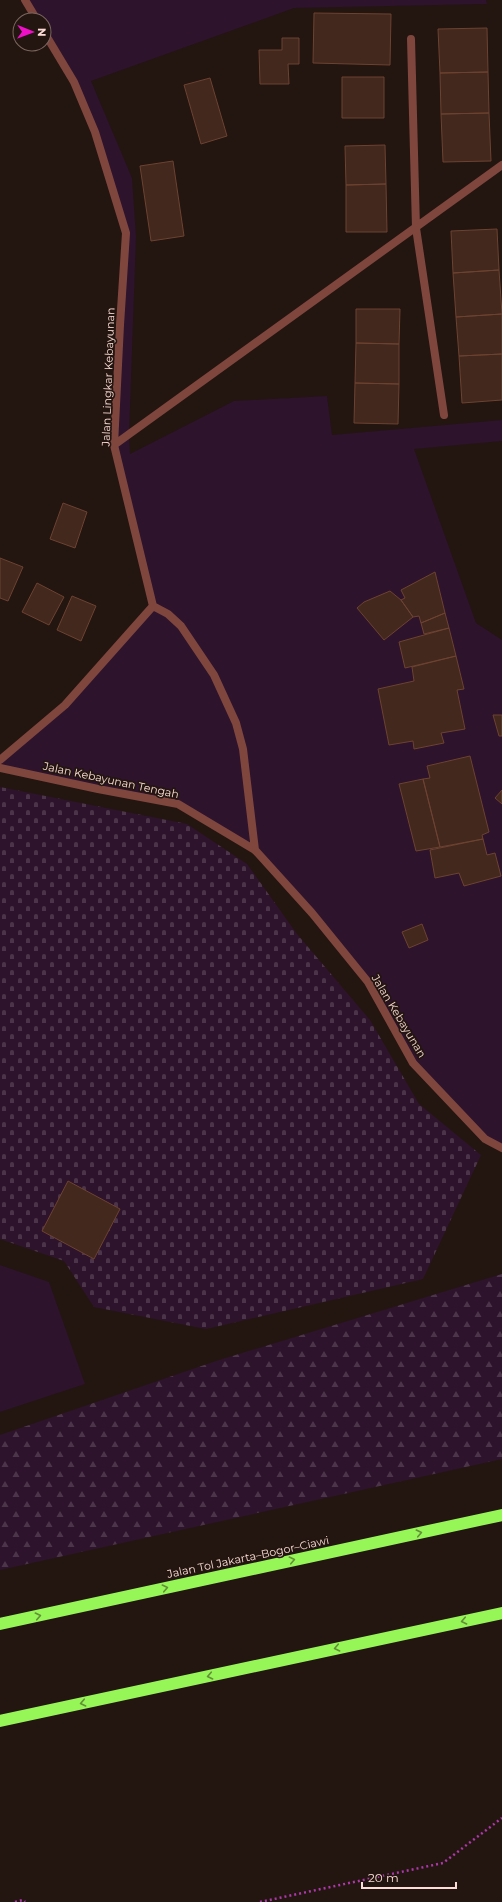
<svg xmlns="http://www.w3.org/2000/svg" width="502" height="1902" font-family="Montserrat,sans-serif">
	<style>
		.grass { fill: #2d132c }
		.forest { fill: url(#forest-firs) }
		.cemetery { fill: url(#cemetery-stones) }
		.building { fill: #43281d; stroke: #6d4230 }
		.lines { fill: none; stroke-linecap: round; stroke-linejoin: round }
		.path { stroke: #ae37ac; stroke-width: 2.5; stroke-dasharray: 2 3; stroke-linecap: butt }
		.street { stroke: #7f463e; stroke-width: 8 }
		.highway { stroke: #96f557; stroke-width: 12 }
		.oneway { stroke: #629037 }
		.labels { text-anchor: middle; stroke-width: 3.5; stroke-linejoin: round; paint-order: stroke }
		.street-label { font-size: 11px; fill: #fcdcd5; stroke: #231510 }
	</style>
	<defs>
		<pattern id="forest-firs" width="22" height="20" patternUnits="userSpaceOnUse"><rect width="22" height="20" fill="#2d132c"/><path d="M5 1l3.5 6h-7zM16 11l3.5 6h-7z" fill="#4c354a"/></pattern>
		<pattern id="cemetery-stones" width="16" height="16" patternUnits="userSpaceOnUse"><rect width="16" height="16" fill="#2d132c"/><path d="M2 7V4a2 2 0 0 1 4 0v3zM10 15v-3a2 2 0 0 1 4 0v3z" fill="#4c354a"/></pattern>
	</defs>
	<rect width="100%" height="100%" fill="#231510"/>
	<!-- grass -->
	<path class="grass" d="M25 0H486L487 4 294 8 91 81 132 178 136 237 129 436 130 454 234 401 327 396 332 435 502 420V441L414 449 476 623 502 640V1148L485 1139 413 1063 368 982 255 850 178 804 0 768V760L65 705 153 606 114 445 126 233 74 82 44 32V20H37Z
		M0 1265 49 1282 85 1384 0 1412Z"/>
	<!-- forest -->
	<path class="forest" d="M502 1274V1459L0 1570V1435L216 1361Z"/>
	<!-- cemetery -->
	<path class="cemetery" d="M0 787 187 824 247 864 297 934 370 1020 419 1104 481 1155 423 1279 206 1329 94 1307 64 1261 0 1239Z"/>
	<!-- building -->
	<path class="building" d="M314 13 391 14 390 65 313 63Z
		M487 28 488 72 440 73 438 29Z
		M282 38H299V64H288L289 84H260L259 50H282Z
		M488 72 489 113 441 114 440 73Z
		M342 77H384V118H342Z
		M210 78 227 136 201 144 184 85Z
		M489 113 491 161 443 162 441 114Z
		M385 145 386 184 346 185 345 146Z
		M173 161 184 236 151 241 140 166Z
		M386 184 387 232H346V185Z
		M497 229 499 270 453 273 451 231Z
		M499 270 502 314 456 317 453 273Z
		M356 309H400L399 344 356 343Z
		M502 314V354L459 356 456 317Z
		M356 343 399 344V384L355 383Z
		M502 354V400L462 403 459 356Z
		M355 383 399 384 398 424 354 423Z
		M63 503 87 512 75 548 50 539Z
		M0 558 23 567 8 601 0 598Z
		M435 572 445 613 421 623 419 616 413 617 401 600 405 598 401 590Z
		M37 583 64 597 49 625 22 612Z
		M390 591 401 600 413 617 384 640 357 608 364 602Z
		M72 596 96 606 81 641 57 630Z
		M445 613 449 628 424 634 421 623Z
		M449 628 456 656 405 668 399 642Z
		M456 656 464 689 457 690 465 729 441 733 444 743 414 749 413 741 389 745 378 689 414 681 412 667Z
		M493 715H502V736H499Z
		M470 756 489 832 482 835 483 839 440 847 423 779 430 778 427 766Z
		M423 779 440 847 416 851 399 784Z
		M502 790V804L495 798Z
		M483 839 487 855 495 853 501 876 464 886 459 873 435 878 430 850Z
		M422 924 428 940 409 948 402 932Z
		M68 1181 120 1209 94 1259 42 1231Z"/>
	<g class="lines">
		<!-- path -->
		<path class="path" d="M15 1902 23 1900 25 1902
			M260 1902 443 1863 502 1818"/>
		<!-- street -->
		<path class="street" d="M25 0 37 20
			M44 32 74 82 95 132 126 233 120 325 114 445 153 606 168 614 181 626 214 675 236 723 243 749 255 850
			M411 39 416 228 444 415
			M114 445 502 165
			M0 760 65 705 153 606
			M0 768 98 789 178 804 255 850 312 913 368 982 413 1063 485 1139 502 1148"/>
		<!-- highway -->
		<path class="highway" d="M0 1624 502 1515
			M0 1721 502 1613"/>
	</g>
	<!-- one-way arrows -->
	<defs><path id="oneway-chevron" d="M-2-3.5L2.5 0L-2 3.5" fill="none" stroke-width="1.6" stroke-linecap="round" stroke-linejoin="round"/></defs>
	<g class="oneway">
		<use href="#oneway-chevron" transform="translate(419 1533) rotate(-12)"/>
		<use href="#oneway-chevron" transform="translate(292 1560) rotate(-12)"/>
		<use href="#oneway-chevron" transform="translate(165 1588) rotate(-12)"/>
		<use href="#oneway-chevron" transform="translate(38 1616) rotate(-12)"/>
		<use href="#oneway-chevron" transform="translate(464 1621) rotate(168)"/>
		<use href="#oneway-chevron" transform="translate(337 1648) rotate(168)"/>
		<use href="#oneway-chevron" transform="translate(210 1676) rotate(168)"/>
		<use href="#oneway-chevron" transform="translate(83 1703) rotate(168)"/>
	</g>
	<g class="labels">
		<!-- street labels -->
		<g class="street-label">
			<text transform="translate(108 377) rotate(-88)" y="4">Jalan Lingkar Kebayunan</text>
			<text transform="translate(111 780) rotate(12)" y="4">Jalan Kebayunan Tengah</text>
			<text transform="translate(399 1016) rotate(59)" y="4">Jalan Kebayunan</text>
			<text transform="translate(248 1557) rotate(-12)" y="4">Jalan Tol Jakarta–Bogor–Ciawi</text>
		</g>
	</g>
	<!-- north arrow -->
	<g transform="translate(32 32) rotate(91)"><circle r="19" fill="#231510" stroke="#7a655f"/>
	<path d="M0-3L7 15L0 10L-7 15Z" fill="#ee0fc6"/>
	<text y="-6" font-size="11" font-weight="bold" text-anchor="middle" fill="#fcdcd5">N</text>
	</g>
	<!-- scale -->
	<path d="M362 1882v6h94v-6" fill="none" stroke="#fcdcd5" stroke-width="2"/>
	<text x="368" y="1882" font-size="12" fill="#fcdcd5" stroke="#231510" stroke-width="3" paint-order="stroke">20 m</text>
</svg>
